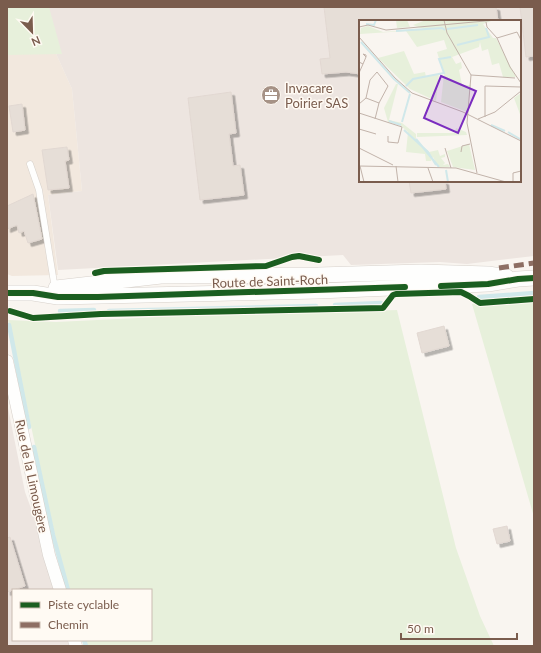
<svg xmlns="http://www.w3.org/2000/svg" width="541" height="653" font-family="Lato,sans-serif">
	<style>
		.residential { fill: #f2e8de }
		.industrial { fill: #ede5e0; fill-rule: evenodd }
		.green { fill: #e7f0db }
		.lines { fill: none; stroke-linecap: round; stroke-linejoin: round }
		.stream { stroke: #d0e8ea; stroke-width: 4.5 }
		.building { fill: #e6ded7; stroke: #e2d8d2; filter: url(#shadow) }
		.service-casing { stroke: #d7d1cb; stroke-width: 7 }
		.minor-casing { stroke: #d7d1cb; stroke-width: 13 }
		.tertiary-casing { stroke: #d7d1cb; stroke-width: 16 }
		.service { stroke: #fefefd; stroke-width: 6 }
		.minor { stroke: #fefefd; stroke-width: 12 }
		.tertiary { stroke: #fefefd; stroke-width: 15 }
		.quiet { stroke: #8d6e63; stroke-width: 5; stroke-dasharray: 10 5; stroke-linecap: butt }
		.cycleway-casing { stroke: #fffaf3; stroke-width: 8 }
		.cycleway { stroke: #1b5e20; stroke-width: 6 }
		.labels { text-anchor: middle; stroke-width: 3; stroke-linejoin: round; paint-order: stroke }
		.poi-label { font-size: 13px; fill: #7a5c4d; stroke: #fffaf3; text-anchor: start }
		.street-label { font-size: 13px; fill: #7a5c4d; stroke: #fffaf3 }
		.inset-river { fill: none; stroke: #d0e8ea; stroke-width: 2 }
		.inset-road { fill: none; stroke: #c2b3aa; stroke-width: 1 }
		.view { fill: #7b2cbf; fill-opacity: 0.15; stroke: #7b2cbf; stroke-width: 2 }
		.inset-edge { fill: none; stroke: #7a5c4d; stroke-width: 2 }
	</style>
	<defs>
		<filter id="shadow"><feDropShadow dx="3.5" dy="3.5" stdDeviation="0" flood-color="#0004"/></filter>
	</defs>
	<rect width="100%" height="100%" fill="#f9f5f0"/>
	<!-- residential -->
	<path class="residential" d="M7 7H35L72 89 82 191 48 195 58 275 12 276 7 274Z"/>
	<!-- industrial -->
	<path class="industrial" d="M35 7H534V256L467 264 440 262 351 265 343 255 58 270 48 195 82 191 72 89ZM360 21H520V181H360Z
		M7 403 25 492 61 590H13V640H80L82 646H7Z"/>
	<!-- green -->
	<path class="green" d="M7 7H49L62 54 7 55Z
		M534 299V517L472 304Z
		M397 310 456 548 480 616 494 646H86L84 640H151V590H68L51 518 8 320 56 322 179 316 244 315Z"/>
	<g class="lines">
		<!-- stream -->
		<path class="stream" d="M479 297 534 293
			M335 305 381 303
			M60 311 94 310
			M109 311 316 306
			M9 325 29 427
			M34 447 53 535 68 590
			M84 640 86 646"/>
	</g>
	<!-- building -->
	<path class="building" d="M324 7H496L498 21H360V74L346 72 322 74 320 59 330 58Z
		M520 7H534V56L526 57Z
		M231 92 236 133 229 134 233 166 240 165 244 195 200 200 188 98Z
		M22 104 25 130 13 132 9 106Z
		M67 147 69 160 65 161 69 188 48 190 42 150Z
		M409 181H445L446 189 411 193Z
		M33 194 42 239 28 243 24 231 19 233 17 225 7 229V206Z
		M444 326 449 346 422 353 417 333Z
		M507 526 510 541 497 544 493 529Z
		M10 537 25 586 7 592V538Z"/>
	<g class="lines">
		<!-- service casing -->
		<g class="service-casing">
			<path id="service" d="M30 164 39 190 55 289"/>
		</g>
		<!-- minor casing -->
		<g class="minor-casing">
			<path id="minor" d="M7 361 49 555 60 590
				M74 640 76 646"/>
		</g>
		<!-- tertiary casing -->
		<g class="tertiary-casing">
			<path id="tertiary" d="M56 288 161 276 318 275 421 272 488 274 507 277
				M7 293H33L58 297 318 291 488 284 518 279 534 278"/>
		</g>
		<!-- service -->
		<use href="#service" class="service"/>
		<!-- minor -->
		<use href="#minor" class="minor"/>
		<!-- tertiary -->
		<use href="#tertiary" class="tertiary"/>
		<!-- quiet -->
		<path class="quiet" d="M499 268 534 263"/>
		<!-- cycleway casing -->
		<g class="cycleway-casing">
			<path id="cycleway" d="M95 273 104 271 266 266 292 257 299 256 319 260
				M441 286 488 284 518 279 534 278
				M7 293H33L58 297H98L405 287
				M10 311 33 318 101 314 383 308 393 295 396 294 461 292 469 296 480 303 534 299"/>
		</g>
		<!-- cycleway -->
		<use href="#cycleway" class="cycleway"/>
	</g>
	<!-- icons -->
	<defs>
		<g id="office-disc" transform="scale(1)"><circle r="9.5" fill="#a69286" stroke="#fffaf3"/><path d="M-6-3h4V-5.5h4V-3h4V5H-6ZM-1-4.5V-3h2v-1.5ZM-6 0V1H6V0Z" fill="#fff"/></g>
	</defs>
	<g fill-rule="evenodd">
		<use href="#office-disc" x="271" y="95"/>
	</g>
	<g class="labels">
		<!-- poi labels -->
		<g class="poi-label">
			<text x="285" y="93">Invacare<tspan x="285" dy="15">Poirier SAS</tspan></text>
		</g>
		<!-- street labels -->
		<g class="street-label">
			<text transform="translate(270 281) rotate(-2)" y="5">Route de Saint-Roch</text>
			<text transform="translate(32 476) rotate(78)" y="5">Rue de la Limougère</text>
		</g>
	</g>
	<!-- overview -->
	<g transform="translate(359 20)">
		<rect width="162" height="162" fill="#f9f5f0"/>
		<path d="M37 0H48L51 7 38 8ZM67 0H135L124 4 134 18H137L157 57H144L140 43 133 45 129 29 123 31 121 22 120 27 93 37 97 44 102 42 103 48 100 50 103 65H112L108 92 82 82 85 54 78 32 88 29 85 20 58 27 47 11 1 14 2 8 9 6 24 12 65 9 54 5ZM45 31 55 54 66 52 67 57 80 54 77 81 51 69 19 38ZM37 64H39L30 100 43 103 57 114V119L70 132 79 130 81 136 86 134V137L82 138 86 143 84 145 89 144 91 147H79L74 137 72 141H67L66 134 47 132 49 112 41 105 29 102 25 88ZM162 73V97L155 78ZM97 108 107 112 108 115 58 117V113H96ZM110 124 116 150 94 147 88 131Z" fill="#e7f0db"/>
		<path class="inset-river" d="M7 4 15 5 17 0M88 9 119 5M37 11 83 8 86 10M2 22 35 59 51 73M98 25 130 17 127 8M47 66 54 59 85 53 80 39 92 37M30 101 42 105M43 102 51 74M132 105 146 111M45 110 69 132 77 145M149 112 161 119M57 119 80 147M87 150 89 162"/>
		<path class="inset-road" d="M85 0 88 13 112 55 108 103 118 153M127 2 128 7 138 18M0 7 9 5 27 10 137 0M0 17 36 58 53 73 104 92 162 121M138 18 151 47 162 63M138 18 158 12 162 20M0 42 4 44 0 53M4 44 7 37 4 34 7 35V37M112 55 156 58M7 78 20 83M0 84 7 78 11 60 18 52 29 66 20 83 16 99M0 93 43 107 39 123 29 122V116M126 97V66L162 67M119 99 136 92 162 71M0 109 17 114M0 128 34 145M86 128 92 148M102 132 103 126 111 124M0 146 97 148 147 162M1 146 5 162M37 146 39 162M69 148 74 162M154 162V153L162 151"/>
		<path class="view" d="M82 56 117 71 99 113 65 98Z"/>
		<rect width="162" height="162" class="inset-edge"/>
	</g>
	<!-- border -->
	<rect width="541" height="653" fill="none" stroke="#7a5c4d" stroke-width="16"/>
	<!-- legend -->
	<rect x="12" y="589" width="140" height="52" fill="#fffaf3" stroke="#cabbb1"/>
	<rect x="20" y="602" width="20" height="6" fill="#1b5e20" stroke="#cabbb1"/>
	<text x="48" y="609" font-size="12" fill="#7a5c4d">Piste cyclable</text>
	<rect x="20" y="622" width="20" height="6" fill="#8d6e63" stroke="#cabbb1"/>
	<text x="48" y="629" font-size="12" fill="#7a5c4d">Chemin</text>
	<!-- north arrow -->
	<g transform="translate(32 32) rotate(157)" stroke="#fffaf3" stroke-width="3" paint-order="stroke">
	<path d="M0-3L7 15L0 10L-7 15Z" fill="#7a5c4d"/>
	<text y="-6" font-size="11" font-weight="bold" text-anchor="middle" fill="#7a5c4d">N</text>
	</g>
	<!-- scale -->
	<path d="M401 633v6h116v-6" fill="none" stroke="#7a5c4d" stroke-width="2"/>
	<text x="407" y="633" font-size="12" fill="#7a5c4d" stroke="#fffaf3" stroke-width="3" paint-order="stroke">50 m</text>
</svg>
